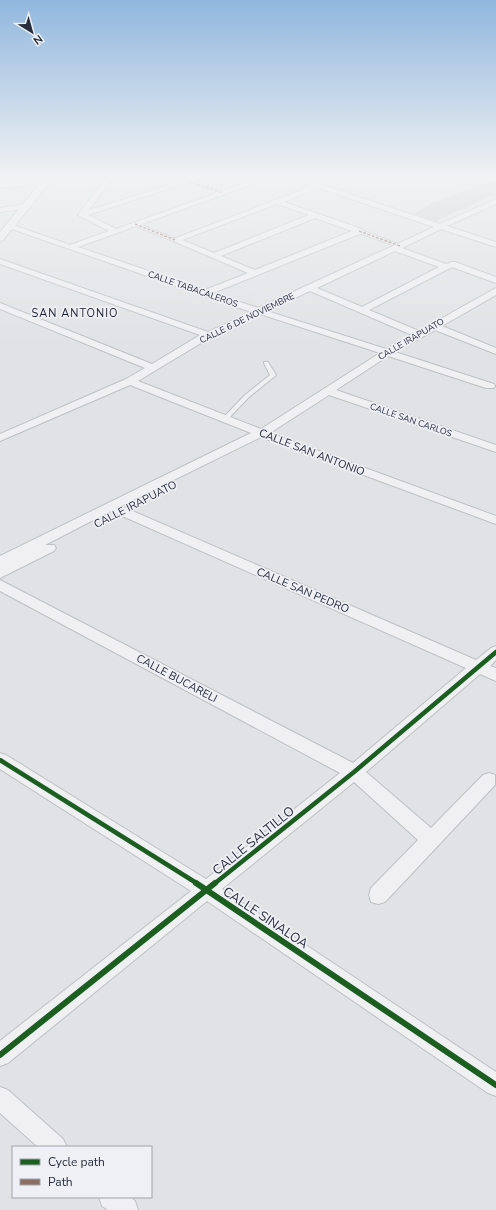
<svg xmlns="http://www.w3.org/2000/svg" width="496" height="1210" font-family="'Nunito Sans',sans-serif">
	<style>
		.building { fill: #c8cacd }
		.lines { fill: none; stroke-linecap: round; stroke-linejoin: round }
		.service-casing { stroke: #bec0c3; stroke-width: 2 }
		.pedestrian-casing { stroke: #bec0c3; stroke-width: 2 }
		.minor-casing { stroke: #bec0c3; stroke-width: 2 }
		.tertiary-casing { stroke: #bec0c3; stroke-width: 2 }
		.primary-casing { stroke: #bcbfc3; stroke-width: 2 }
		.service { fill: #f0f0f2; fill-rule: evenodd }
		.pedestrian { fill: #f0f0f2; fill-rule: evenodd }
		.minor { fill: #f0f0f2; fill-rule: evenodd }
		.tertiary { fill: #f0f0f2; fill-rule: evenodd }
		.primary { fill: #f4f5f6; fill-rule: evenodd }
		.quiet { stroke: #8d6e63; stroke-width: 1.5; stroke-dasharray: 3 1.5; stroke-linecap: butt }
		.cycleway-far1-casing { stroke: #eef0f5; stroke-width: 7 }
		.cycleway-casing { stroke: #eef0f5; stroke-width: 8 }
		.cycleway-far1 { stroke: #1b5e20; stroke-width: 4.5 }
		.cycleway { stroke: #1b5e20; stroke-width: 6 }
		.labels { text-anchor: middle; stroke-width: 3.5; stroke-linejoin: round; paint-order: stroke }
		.far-street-label { font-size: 9px; fill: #282e3d; stroke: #eef0f5 }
		.far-quarter-label { font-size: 11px; letter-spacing: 1px; fill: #1b202e; stroke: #eef0f5 }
		.street-label { font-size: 11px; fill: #282e3d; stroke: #eef0f5 }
		.near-street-label { font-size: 13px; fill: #282e3d; stroke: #eef0f5 }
	</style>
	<rect width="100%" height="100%" fill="#e0e2e5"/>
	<!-- building -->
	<path class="building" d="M485 183 496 184V194L435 221 414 214 430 204Z"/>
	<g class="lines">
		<!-- service casing -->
		<g class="service-casing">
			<path id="service" d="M264 362H268L276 375 275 376 249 397 227 420H223V418L245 395 270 375 264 363Z"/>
		</g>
		<!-- pedestrian casing -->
		<g class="pedestrian-casing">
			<path id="pedestrian" d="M189 179 225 192 226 193 221 194 187 182 186 181Z
				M133 223H137L178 240 173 241 133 225Z
				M357 230H361L403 246 398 247 357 232Z"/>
		</g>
		<!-- minor casing -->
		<g class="minor-casing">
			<path id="minor" d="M108 175H115L89 210 170 185 141 175H152L177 183 200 175H211L88 215 116 229 267 175H278L78 247 205 290 248 273 171 240 312 186 282 175H293L440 224 496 199V204L447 226 496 242V247L441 229 402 248 446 264 452 262H455L496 277V283L452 267 369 310 419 331 496 288V295L442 326 496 348V354L435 330 395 352 494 384 495 386 494 388H486L388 356 336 390 496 445V452L329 395 270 433 496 516V524L261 437 121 506 476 660 491 648 496 646V660L490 666 496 668V681L480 674 366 772 431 828 483 775 489 773 495 775V785L385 902 378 904 371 902 369 895 371 888 418 840 354 782 222 889 496 1072V1096L488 1093 207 901 8 1063 0 1066V1041L191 891 0 769V753L6 755 206 879 340 773 0 591V580L353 763 466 668 111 511 45 545H54L56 548 54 551 0 578V567L4 566 0 567V556L251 433 130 385 0 441V434L126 379 145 368 0 309V303L152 364 200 335 0 264V259L208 332 251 312 6 227 7 225H13L70 245 109 231 78 215ZM319 188 434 227 258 308 213 293 362 233V229L284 202ZM277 204 309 215 214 253 182 240ZM315 218 352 231 255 270 221 256ZM395 251 439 267 362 307 317 288ZM310 291 412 335 386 349 267 311ZM260 314 380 353 261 429 138 381 211 337Z
				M46 181 48 182V184L0 188V184Z
				M27 204H30V208L0 212V208Z
				M0 1087 8 1090 63 1139 67 1147H38L0 1113Z
				M99 1197H130L135 1201 138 1210H108L102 1206Z"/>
		</g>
		<!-- tertiary casing -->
		<g class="tertiary-casing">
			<path id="tertiary" d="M47 175H56L3 240 0 241V232Z"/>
		</g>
		<!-- primary casing -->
		<g class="primary-casing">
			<path id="primary" d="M464 175 496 177V183L469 178Z"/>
		</g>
		<!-- service -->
		<use href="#service" class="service"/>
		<!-- pedestrian -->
		<use href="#pedestrian" class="pedestrian"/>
		<!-- minor -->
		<use href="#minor" class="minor"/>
		<!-- tertiary -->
		<use href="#tertiary" class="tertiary"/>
		<!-- primary -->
		<use href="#primary" class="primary"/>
		<!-- quiet -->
		<path class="quiet" d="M189 181 223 193
			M135 224 175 240
			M359 231 400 246"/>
		<!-- cycleway-far1 casing -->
		<g class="cycleway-far1-casing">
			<path id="cycleway-far1" d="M0 760 198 884
				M214 884 354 772 496 652"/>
		</g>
		<!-- cycleway casing -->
		<g class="cycleway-casing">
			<path id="cycleway" d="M196 883 496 1085
				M0 1055 215 883"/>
		</g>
		<!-- cycleway-far1 -->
		<use href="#cycleway-far1" class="cycleway-far1"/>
		<!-- cycleway -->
		<use href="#cycleway" class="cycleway"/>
	</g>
	<!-- sky -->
	<linearGradient id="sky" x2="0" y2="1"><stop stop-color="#91b7de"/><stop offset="0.51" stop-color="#f1f2f3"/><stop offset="1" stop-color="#f1f2f3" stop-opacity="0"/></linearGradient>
	<rect width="496" height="345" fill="url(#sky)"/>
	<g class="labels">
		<!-- far-street labels -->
		<g class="far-street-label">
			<text transform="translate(193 289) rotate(19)" y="3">CALLE TABACALEROS</text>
			<text transform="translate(247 318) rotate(-26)" y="3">CALLE 6 DE NOVIEMBRE</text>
			<text transform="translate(411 339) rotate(-30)" y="3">CALLE IRAPUATO</text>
			<text transform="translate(411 420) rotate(19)" y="3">CALLE SAN CARLOS</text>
		</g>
		<!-- far-quarter labels -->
		<g class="far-quarter-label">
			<text x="75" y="317">SAN ANTONIO</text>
		</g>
		<!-- street labels -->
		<g class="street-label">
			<text transform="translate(312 452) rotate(21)" y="4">CALLE SAN ANTONIO</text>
			<text transform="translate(135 504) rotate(-27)" y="4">CALLE IRAPUATO</text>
			<text transform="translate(303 590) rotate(23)" y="4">CALLE SAN PEDRO</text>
			<text transform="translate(177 678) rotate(28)" y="4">CALLE BUCARELI</text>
		</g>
		<!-- near-street labels -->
		<g class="near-street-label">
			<text transform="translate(253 840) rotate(-39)" y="5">CALLE SALTILLO</text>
			<text transform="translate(266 917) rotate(34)" y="5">CALLE SINALOA</text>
		</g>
	</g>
	<!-- legend -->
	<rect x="12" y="1146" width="140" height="52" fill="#eef0f5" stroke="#9fa2ab"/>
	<rect x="20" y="1159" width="20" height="6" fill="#1b5e20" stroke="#9fa2ab"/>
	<text x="48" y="1166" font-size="12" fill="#282e3d">Cycle path</text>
	<rect x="20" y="1179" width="20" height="6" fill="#8d6e63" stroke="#9fa2ab"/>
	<text x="48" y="1186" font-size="12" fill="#282e3d">Path</text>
	<!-- north arrow -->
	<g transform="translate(32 32) rotate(143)" stroke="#eef0f5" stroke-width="3" paint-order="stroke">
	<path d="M0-3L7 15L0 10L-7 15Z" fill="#282e3d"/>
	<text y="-6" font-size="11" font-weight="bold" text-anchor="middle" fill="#282e3d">N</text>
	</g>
</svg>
